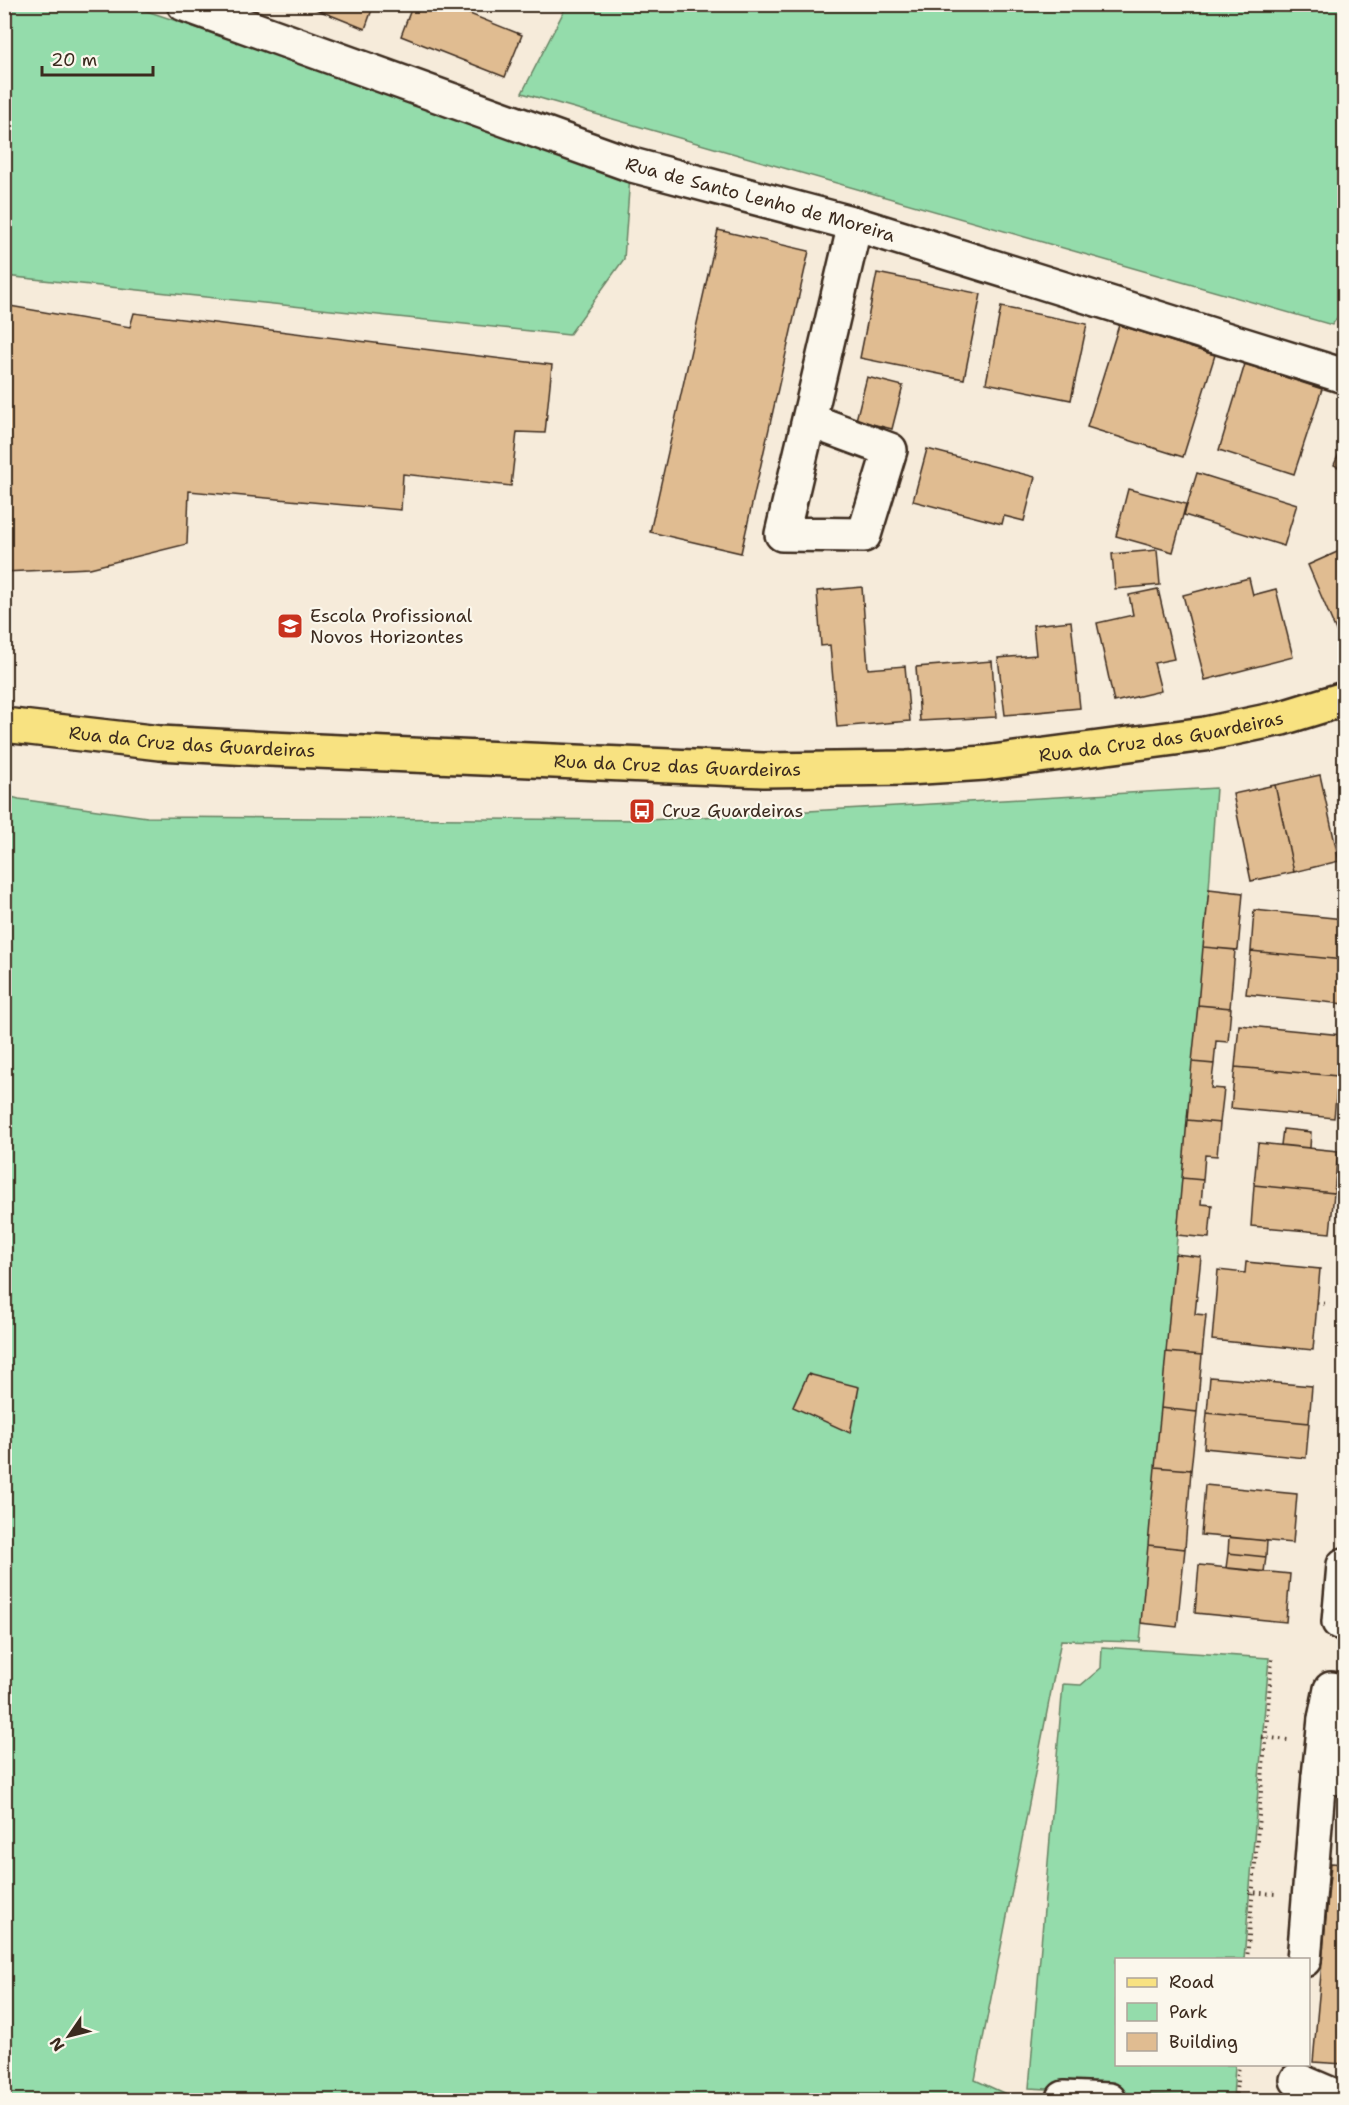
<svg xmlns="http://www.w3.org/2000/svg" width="1349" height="2105" font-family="'Shantell Sans',sans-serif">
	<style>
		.green { fill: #94dcab; stroke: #688364; stroke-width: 1.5 }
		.building { fill: #e0bc91; stroke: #3b2a1e; stroke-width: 1.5 }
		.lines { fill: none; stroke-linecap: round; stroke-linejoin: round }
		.minor-casing { stroke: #3b2a1e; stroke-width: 38 }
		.major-casing { stroke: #3b2a1e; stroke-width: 38 }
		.path { stroke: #3b2a1e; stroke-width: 4; stroke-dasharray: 1.5 4.5; stroke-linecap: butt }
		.minor { stroke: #fbf7ec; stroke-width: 33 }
		.major { stroke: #f8e281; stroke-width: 33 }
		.labels { text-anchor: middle; stroke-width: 4.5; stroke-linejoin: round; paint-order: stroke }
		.street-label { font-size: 18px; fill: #3b2a1e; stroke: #fbf7ec }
		.poi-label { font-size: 18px; fill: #3b2a1e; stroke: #fbf7ec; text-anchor: start }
	</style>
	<rect width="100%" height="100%" fill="#f6ebda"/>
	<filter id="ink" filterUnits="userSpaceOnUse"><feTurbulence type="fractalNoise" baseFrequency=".0167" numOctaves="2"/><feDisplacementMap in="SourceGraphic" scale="12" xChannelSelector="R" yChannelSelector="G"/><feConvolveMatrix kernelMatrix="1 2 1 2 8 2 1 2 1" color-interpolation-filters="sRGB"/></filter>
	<g filter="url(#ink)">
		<!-- green -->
		<path class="green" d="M5 5H129L364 84 630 176 624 259 569 335 5 276Z
			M567 5H1344V308L1332 325 522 93Z
			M1216 788 1209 889 1140 1642 1061 1640 975 2080 1019 2100H5L4 795 19 799 147 817 648 820Z
			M1102 1647 1269 1658 1244 1959 1116 1960V2064L1235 2065 1233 2099 1029 2088 1063 1684 1081 1685 1101 1668Z"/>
		<!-- building -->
		<path class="building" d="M303 4H374L365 29Z
			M413 4H445L522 35 505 77 401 36Z
			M718 230 809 251 741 553 650 532Z
			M877 273 981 294 964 379 860 358Z
			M4 305 130 327 134 313 552 365 545 433 517 432 511 486 403 474 401 510 189 491 187 544 90 568 4 572Z
			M1001 307 1087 324 1071 400 986 383Z
			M1119 325 1215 355 1183 457 1087 427Z
			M1245 364 1322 389 1294 474 1219 450Z
			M867 377 903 386 892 429 856 420Z
			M1344 442V470L1334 465Z
			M927 449 1035 477 1024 521 1004 516 1002 524 913 501Z
			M1197 473 1297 504 1284 546 1184 515Z
			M1128 489 1186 504 1173 552 1116 536Z
			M1344 549V646L1343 647 1308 565Z
			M1157 550 1160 585 1115 589 1112 554Z
			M1249 578 1253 595 1276 589 1293 657 1205 680 1183 595Z
			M862 587 868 669 905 666 910 721 837 727 830 645 821 646 817 591Z
			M1158 589 1174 659 1154 663 1161 691 1114 702 1097 623 1133 615 1129 595Z
			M1071 621 1080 708 1005 715 998 658 1036 655 1033 625Z
			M992 661 996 717 920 721 916 667Z
			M1320 775 1339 861 1294 872 1275 785Z
			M1275 785 1294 872 1251 881 1233 794Z
			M1209 889 1243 893 1238 950 1203 947Z
			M1254 910 1344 919V960L1251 951Z
			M1203 947 1235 950 1230 1008 1198 1005Z
			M1251 951 1344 960V1004L1246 994Z
			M1198 1005 1231 1008 1228 1042 1216 1041 1214 1064 1192 1062Z
			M1239 1025 1342 1035 1338 1076 1235 1067Z
			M1192 1062 1214 1064 1211 1088 1224 1089 1220 1123 1187 1120Z
			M1235 1067 1338 1076 1334 1118 1231 1108Z
			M1187 1120 1220 1123 1217 1156 1205 1155 1203 1180 1182 1178Z
			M1283 1129 1311 1132 1310 1148 1281 1145Z
			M1258 1143 1338 1151 1334 1193 1254 1185Z
			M1182 1178 1203 1180 1201 1204 1212 1205 1209 1238 1177 1235Z
			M1254 1185 1334 1193 1330 1233 1251 1226Z
			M1175 1254 1201 1257 1195 1314 1206 1315 1202 1355 1166 1352Z
			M1246 1262 1320 1269 1313 1350 1212 1340 1218 1270 1245 1273Z
			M1166 1352 1202 1355 1197 1412 1161 1408Z
			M808 1374 859 1387 850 1433 793 1407Z
			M1210 1377 1312 1386 1309 1423 1207 1413Z
			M1161 1408 1197 1412 1191 1470 1155 1467Z
			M1207 1413 1309 1423 1306 1458 1204 1448Z
			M1155 1467 1191 1470 1185 1549 1148 1545Z
			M1205 1485 1297 1494 1293 1543 1201 1535Z
			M1229 1537 1267 1541 1266 1557 1228 1553Z
			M1148 1545 1185 1549 1177 1627 1141 1623Z
			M1228 1553 1266 1557 1264 1572 1226 1568Z
			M1199 1565 1290 1574 1286 1622 1195 1613Z
			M1331 1863 1344 1864V2064L1313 2062Z"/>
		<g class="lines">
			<!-- minor casing -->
			<g class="minor-casing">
				<g id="minor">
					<path id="s1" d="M184 4 632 165 855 224 1344 376"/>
					<path d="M809 420 890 450 864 535 782 534 855 224"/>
					<path d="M1344 1565 1339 1622 1344 1623"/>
					<path d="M1325 1719 1331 1689"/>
					<path d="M1319 1776 1325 1719 1344 1722"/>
					<path d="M1304 1960 1319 1776 1344 1778"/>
					<path d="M1297 2080 1344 2100"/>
					<path d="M1064 2098 1109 2100"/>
				</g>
			</g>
			<!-- major casing -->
			<g class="major-casing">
				<g id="major">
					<path id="s2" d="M4 725 160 743 270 749 763 770 907 768 985 763 1205 734 1282 718 1344 699"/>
				</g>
			</g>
			<!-- path -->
			<path class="path" d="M1317 1303 1329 1304
				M1262 1737 1288 1740
				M1249 1892 1275 1894
				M1247 1960 1272 1659
				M1235 2100 1239 2064"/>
			<!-- minor -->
			<use href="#minor" class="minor"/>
			<!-- major -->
			<use href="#major" class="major"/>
		</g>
	</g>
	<!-- icons -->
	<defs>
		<g id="school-square" transform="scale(1.35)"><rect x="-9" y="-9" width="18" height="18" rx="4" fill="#c8321e" stroke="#fbf7ec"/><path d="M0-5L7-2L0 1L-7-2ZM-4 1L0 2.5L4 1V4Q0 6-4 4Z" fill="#fff"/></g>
		<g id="bus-square" transform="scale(1.35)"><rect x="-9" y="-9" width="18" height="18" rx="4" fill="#c8321e" stroke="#fbf7ec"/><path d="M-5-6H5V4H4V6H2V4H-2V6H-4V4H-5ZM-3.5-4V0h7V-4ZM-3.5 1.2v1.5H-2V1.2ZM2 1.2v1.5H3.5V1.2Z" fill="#fff"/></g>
	</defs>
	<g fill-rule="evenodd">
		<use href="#school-square" x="290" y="626"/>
		<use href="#bus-square" x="642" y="811"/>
	</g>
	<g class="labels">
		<!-- street labels -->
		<g class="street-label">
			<text dy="6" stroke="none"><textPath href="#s1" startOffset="609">Rua de Santo Lenho de Moreira</textPath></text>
			<text dy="6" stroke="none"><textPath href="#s2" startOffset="1161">Rua da Cruz das Guardeiras</textPath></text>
			<text dy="6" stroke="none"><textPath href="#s2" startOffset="189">Rua da Cruz das Guardeiras</textPath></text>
			<text dy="6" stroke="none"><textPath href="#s2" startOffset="675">Rua da Cruz das Guardeiras</textPath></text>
		</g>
		<!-- poi labels -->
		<g class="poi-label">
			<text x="310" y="622">Escola Profissional<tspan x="310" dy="21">Novos Horizontes</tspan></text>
			<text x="662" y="817">Cruz Guardeiras</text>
		</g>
	</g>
	<!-- margin -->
	<rect width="1349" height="2105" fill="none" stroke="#fbf7ec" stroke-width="24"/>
	<rect x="12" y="12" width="1325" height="2081" fill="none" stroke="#3b2a1e" stroke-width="2" filter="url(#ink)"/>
	<!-- legend -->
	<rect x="1115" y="1958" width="195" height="108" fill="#fbf7ec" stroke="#aea59a" stroke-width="1.5"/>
	<rect x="1127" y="1978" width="30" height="9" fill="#f8e281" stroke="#aea59a" stroke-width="1.5"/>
	<text x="1169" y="1988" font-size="18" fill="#3b2a1e">Road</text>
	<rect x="1127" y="2003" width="30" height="18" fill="#94dcab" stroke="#aea59a" stroke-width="1.5"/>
	<text x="1169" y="2018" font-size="18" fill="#3b2a1e">Park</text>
	<rect x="1127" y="2033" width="30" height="18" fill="#e0bc91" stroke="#aea59a" stroke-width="1.5"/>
	<text x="1169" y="2048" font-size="18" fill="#3b2a1e">Building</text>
	<!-- north arrow -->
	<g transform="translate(69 2036) rotate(235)" stroke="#fbf7ec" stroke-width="4.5" paint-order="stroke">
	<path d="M0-4.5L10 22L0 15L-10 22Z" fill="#3b2a1e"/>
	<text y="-9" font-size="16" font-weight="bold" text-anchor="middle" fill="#3b2a1e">N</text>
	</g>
	<!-- scale -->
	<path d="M42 66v9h111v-9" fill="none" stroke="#3b2a1e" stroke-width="3"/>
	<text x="51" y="66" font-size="18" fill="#3b2a1e" stroke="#fbf7ec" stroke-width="4.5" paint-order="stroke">20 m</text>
</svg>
